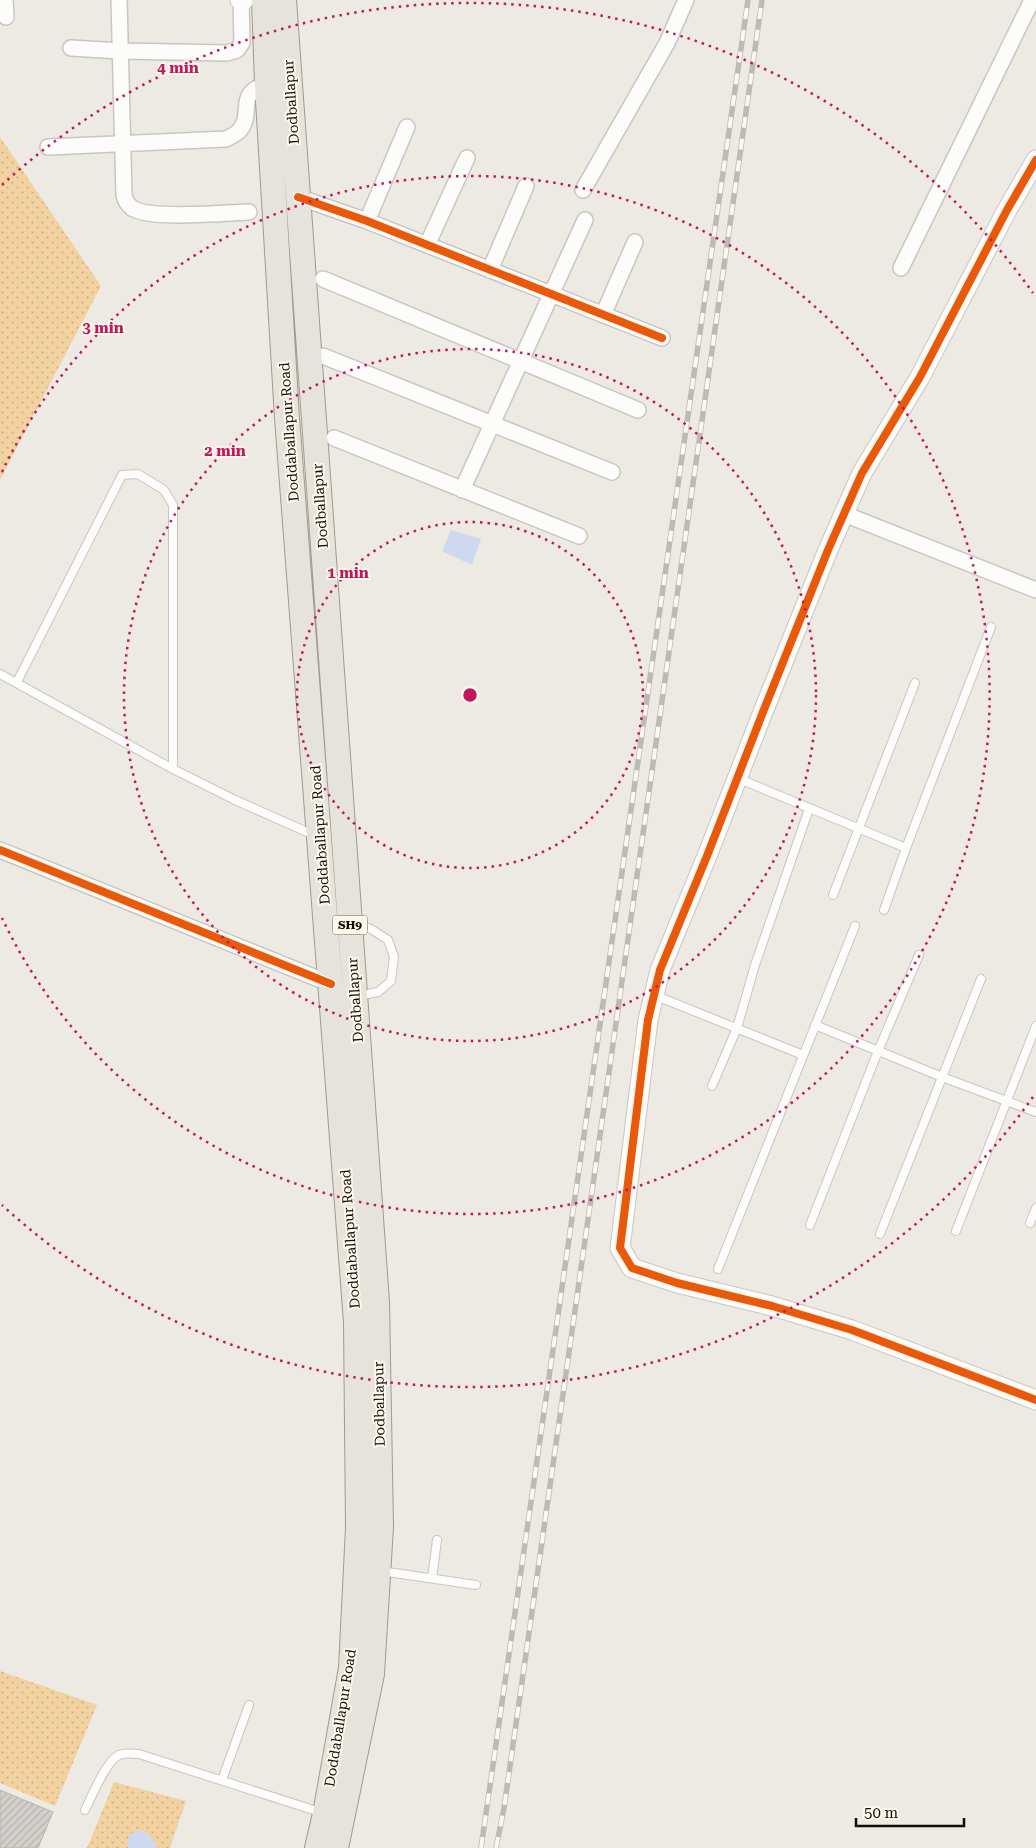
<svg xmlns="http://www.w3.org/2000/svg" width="1036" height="1848" font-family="'Roboto Serif',serif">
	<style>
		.grass { fill: url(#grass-dots) }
		.water { fill: #ced9ef }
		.building { fill: url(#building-hatch); stroke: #b8b5b0 }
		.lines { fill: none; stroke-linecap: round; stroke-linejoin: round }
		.service-casing { stroke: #c9c6c2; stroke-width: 10 }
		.minor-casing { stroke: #c9c6c2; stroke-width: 18 }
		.tertiary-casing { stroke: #c9c6c2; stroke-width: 21 }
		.primary-casing { stroke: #a19a8f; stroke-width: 26 }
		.service { stroke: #fcfcfb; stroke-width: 8 }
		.minor { stroke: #fcfcfb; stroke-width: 15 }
		.tertiary { stroke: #fcfcfb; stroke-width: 19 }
		.primary { stroke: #e6e2dc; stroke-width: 24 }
		.rail-casing { stroke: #bbbab8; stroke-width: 5.5 }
		.rail { stroke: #fef7ec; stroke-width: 4; stroke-dasharray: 11; stroke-linecap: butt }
		.cycleway-casing { stroke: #fef7ec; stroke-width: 11 }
		.cycleway { stroke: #e8590c; stroke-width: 8 }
		.ring { fill: none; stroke: #c2185b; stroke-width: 2.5; stroke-dasharray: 2.5 5 }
		.labels { text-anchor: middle; stroke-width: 4; stroke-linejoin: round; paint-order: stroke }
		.shield { fill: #fef7ec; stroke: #57534e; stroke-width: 1 }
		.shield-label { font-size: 12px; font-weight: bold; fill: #100d0a }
		.street-label { font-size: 14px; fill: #100d0a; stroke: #fef7ec }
		.centre { fill: #c2185b; stroke: #fef7ec; stroke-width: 2.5 }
		.ring-label { font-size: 15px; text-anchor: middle; font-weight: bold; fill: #c2185b; stroke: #fef7ec; stroke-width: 4; stroke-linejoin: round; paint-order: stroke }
	</style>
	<defs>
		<pattern id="grass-dots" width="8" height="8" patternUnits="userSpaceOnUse" patternTransform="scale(1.25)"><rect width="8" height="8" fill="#f2d2a0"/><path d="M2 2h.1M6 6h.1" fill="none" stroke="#ceb388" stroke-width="1.8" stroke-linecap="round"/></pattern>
		<pattern id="building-hatch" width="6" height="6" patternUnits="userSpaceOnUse" patternTransform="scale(1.25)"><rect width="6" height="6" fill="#d3d0cc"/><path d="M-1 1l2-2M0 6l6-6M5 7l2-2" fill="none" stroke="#b4b1ae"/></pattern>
	</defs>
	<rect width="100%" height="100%" fill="#ede9e3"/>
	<!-- grass -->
	<path class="grass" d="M0 137 101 286 0 480Z
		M0 1671 97 1705 55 1806 0 1783Z
		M114 1782 186 1801 170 1848H87Z"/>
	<!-- water -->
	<path class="water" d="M451 530 481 539 472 565 442 551Z
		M141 1830 149 1834 158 1848H128C125 1838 131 1831 141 1830Z"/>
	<!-- building -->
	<path class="building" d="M0 1790 53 1812 38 1848H0Z"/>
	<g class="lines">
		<!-- service casing -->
		<g class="service-casing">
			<path id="service" d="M0 674 173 769 235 800 316 836
				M17 682 122 475 138 474 164 490 173 505V769
				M737 778 906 848
				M833 895 915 683
				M884 910 906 848 991 627
				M354 923 371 929 388 940 394 957 391 981 378 992 358 996
				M654 995 803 1055
				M815 1025 942 1077 1036 1112
				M712 1086 737 1028 755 965 809 809
				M1030 1223 1036 1208
				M810 1225 878 1051 919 955
				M956 1231 1036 1026
				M880 1234 981 979
				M718 1269 855 926
				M381 1571 476 1585
				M432 1578 437 1540
				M222 1780 249 1705
				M85 1810C92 1796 106 1761 119 1755 126 1752 133 1754 139 1754L323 1813"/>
		</g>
		<!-- minor casing -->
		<g class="minor-casing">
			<path id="minor" d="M5 0 6 17
				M119 0 124 195C125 200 127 204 132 208 149 220 225 213 249 212
				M71 48 121 51 227 53 237 50 242 43 241 0
				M48 147 226 139C230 137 236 134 239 131 255 113 234 94 267 84
				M583 190 667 43 686 0
				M298 197 367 221 662 338
				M367 221 407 127
				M427 245 467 158
				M901 268 1032 0
				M490 270 526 186
				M323 279 638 410
				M603 315 635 242
				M323 356 612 472
				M334 438 579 536
				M462 490 585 220
				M844 514 1036 590
				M0 850 331 984"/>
		</g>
		<!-- tertiary casing -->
		<g class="tertiary-casing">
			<path id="tertiary" d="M240 0H244
				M1036 160 1007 210 920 377 862 473 828 550 763 712 707 856 660 970 648 1020 620 1248 632 1268 677 1283 772 1306 852 1330 1036 1400"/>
		</g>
		<!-- primary casing -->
		<g class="primary-casing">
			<path id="primary" d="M264 0 267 84 287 418 356 1322 358 1528 351 1668 325 1814 317 1848
				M284 0 377 1302 381 1527 372 1674 336 1848"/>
		</g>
		<!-- service -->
		<use href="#service" class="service"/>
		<!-- minor -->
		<use href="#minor" class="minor"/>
		<!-- tertiary -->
		<use href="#tertiary" class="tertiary"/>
		<!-- primary -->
		<use href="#primary" class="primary"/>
		<!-- rail casing -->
		<g class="rail-casing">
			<path id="rail" d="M481 1848 748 0
				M496 1848 504 1808 762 0"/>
		</g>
		<!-- rail -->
		<use href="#rail" class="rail"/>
		<!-- cycleway casing -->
		<g class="cycleway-casing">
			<path id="cycleway" d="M1036 160 1007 210 920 377 862 473 828 550 763 712 707 856 660 970 648 1020 620 1248 632 1268 677 1283 772 1306 852 1330 1036 1400
				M298 197 367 221 662 338
				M0 850 331 984"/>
		</g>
		<!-- cycleway -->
		<use href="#cycleway" class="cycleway"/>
	</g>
	<!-- distance rings -->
	<g class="ring">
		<circle cx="470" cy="695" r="173"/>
		<circle cx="470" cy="695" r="346"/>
		<path d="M2 472A519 519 0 1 1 2 918"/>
		<path d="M1033 1097A692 692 0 0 1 2 1205M2 185A692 692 0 0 1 1033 293"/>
	</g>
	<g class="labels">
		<!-- shield labels -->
		<rect class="shield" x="332.5" y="915.5" width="35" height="19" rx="4"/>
		<g class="shield-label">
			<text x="350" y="929">SH9</text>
		</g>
		<!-- street labels -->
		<g class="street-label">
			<text transform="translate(291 102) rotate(-94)" y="5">Dodballapur</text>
			<text transform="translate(289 432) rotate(-94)" y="5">Doddaballapur Road</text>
			<text transform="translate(320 506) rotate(-94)" y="5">Dodballapur</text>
			<text transform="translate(320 835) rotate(-94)" y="5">Doddaballapur Road</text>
			<text transform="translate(355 1000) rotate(-94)" y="5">Dodballapur</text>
			<text transform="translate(350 1239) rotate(-94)" y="5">Doddaballapur Road</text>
			<text transform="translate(379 1404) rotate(-91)" y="5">Dodballapur</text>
			<text transform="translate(340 1718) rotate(-81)" y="5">Doddaballapur Road</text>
		</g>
	</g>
	<circle cx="470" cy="695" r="8" class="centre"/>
	<g class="ring-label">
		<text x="178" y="73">4 min</text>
		<text x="103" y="333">3 min</text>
		<text x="225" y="456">2 min</text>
		<text x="348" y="578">1 min</text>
	</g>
	<!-- scale -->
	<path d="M856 1818v8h108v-8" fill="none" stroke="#100d0a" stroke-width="2.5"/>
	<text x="864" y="1818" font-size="15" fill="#100d0a" stroke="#fef7ec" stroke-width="4" paint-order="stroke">50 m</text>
</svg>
